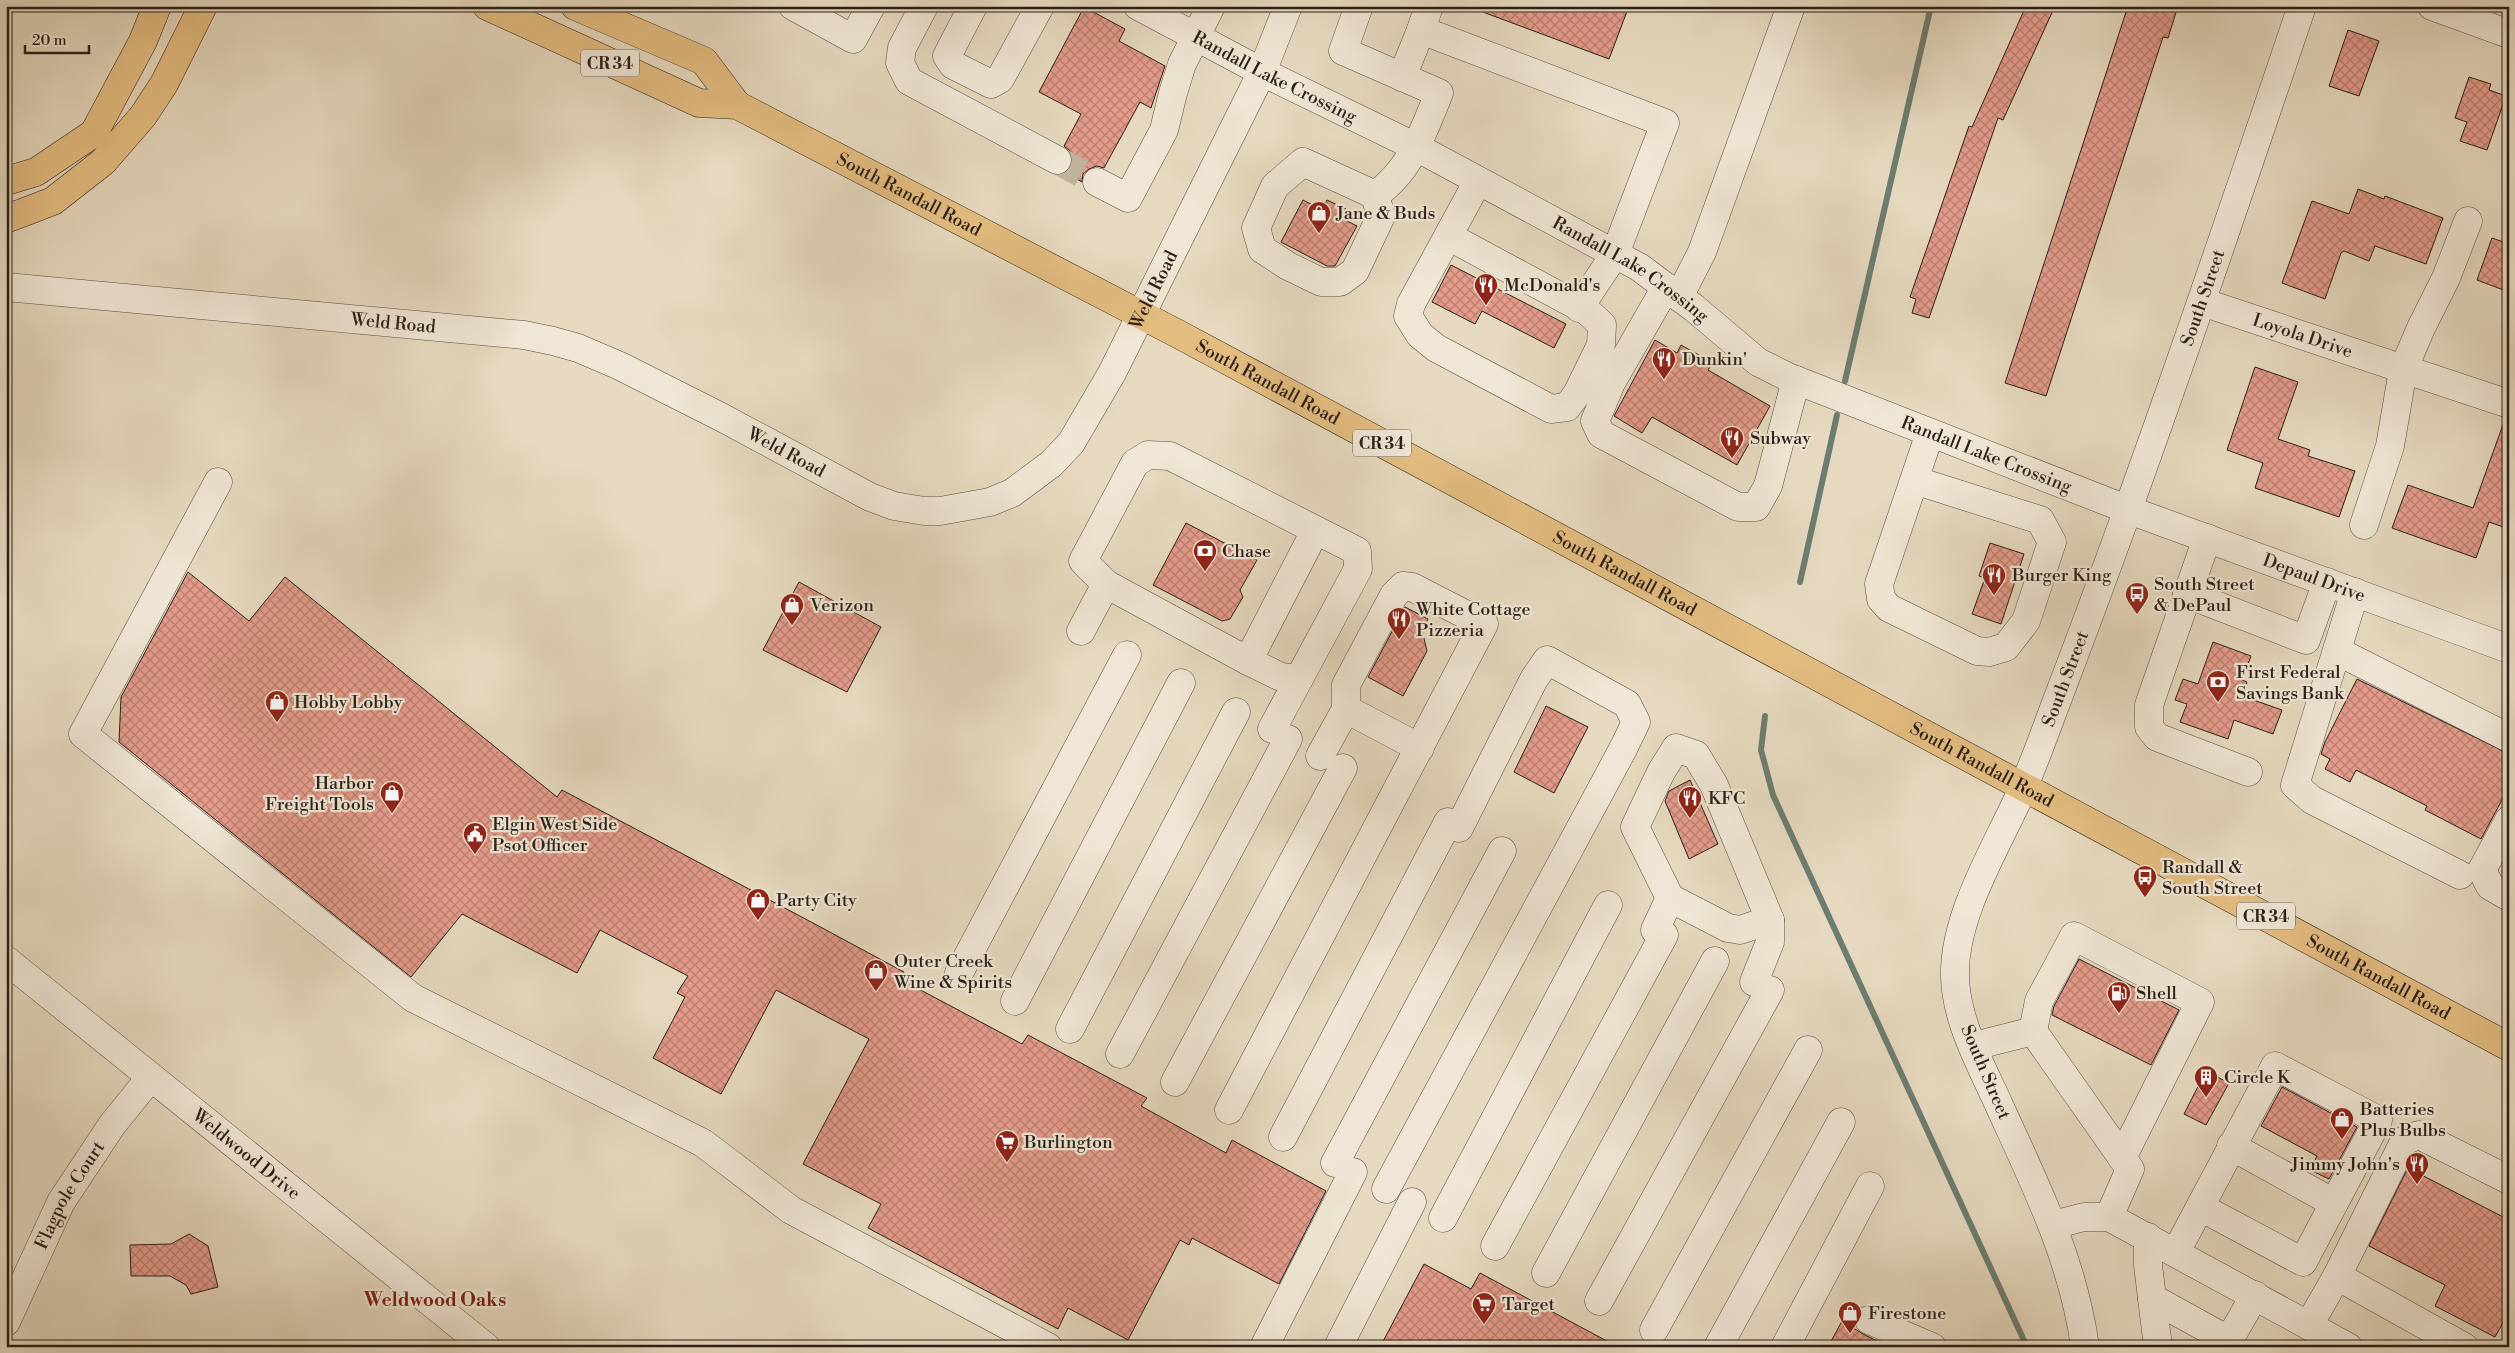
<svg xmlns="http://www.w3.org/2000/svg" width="2515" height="1353" font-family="'Libre Bodoni',serif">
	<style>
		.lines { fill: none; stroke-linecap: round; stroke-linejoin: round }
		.stream { stroke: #6b7d71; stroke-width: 6 }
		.building { fill: url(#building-cross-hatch); stroke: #291f18 }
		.minor-tunnel { stroke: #c0b49e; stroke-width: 28; stroke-dasharray: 28 14; stroke-linecap: butt }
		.minor-casing { stroke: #584e42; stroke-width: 29 }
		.major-casing { stroke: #291f18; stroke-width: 29 }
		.highway-casing { stroke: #291f18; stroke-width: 29 }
		.minor { stroke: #efe6d5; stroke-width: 28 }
		.major { stroke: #e3bc80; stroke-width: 28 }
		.highway { stroke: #e3bc80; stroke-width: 28 }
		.labels { text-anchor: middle; stroke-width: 4.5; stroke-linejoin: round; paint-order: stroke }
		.shield { fill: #efe6d5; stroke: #645b51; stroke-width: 1 }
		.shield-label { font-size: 16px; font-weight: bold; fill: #291f18 }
		.street-label { font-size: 18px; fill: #291f18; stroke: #efe6d5 }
		.poi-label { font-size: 18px; fill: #291f18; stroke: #efe6d5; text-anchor: start }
		.neighbourhood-label { font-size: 19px; font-weight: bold; fill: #7a1f14; stroke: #efe6d5 }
	</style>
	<defs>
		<pattern id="building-cross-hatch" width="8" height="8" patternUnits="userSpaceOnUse" patternTransform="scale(1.25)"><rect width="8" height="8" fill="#e49b8a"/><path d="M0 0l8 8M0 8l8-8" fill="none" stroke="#b97e70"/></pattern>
	</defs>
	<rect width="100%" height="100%" fill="#e6d9bf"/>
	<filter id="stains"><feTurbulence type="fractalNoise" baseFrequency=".004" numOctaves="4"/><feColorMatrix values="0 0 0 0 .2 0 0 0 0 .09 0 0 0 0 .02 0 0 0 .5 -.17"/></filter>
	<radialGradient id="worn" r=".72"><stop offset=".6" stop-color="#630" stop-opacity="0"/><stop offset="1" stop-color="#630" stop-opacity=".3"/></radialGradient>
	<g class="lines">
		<!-- stream -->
		<path class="stream" d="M1845 381 1931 6
			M1800 582 1837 415
			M1765 716 1761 750 1773 795 2027 1347"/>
	</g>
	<!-- building -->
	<path class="building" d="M1472 6H1629L1609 59 1472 8Z
		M2026 6H2055L2003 120 1998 118 1929 318 1912 313 1916 299 1910 297 1969 126 1972 127Z
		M2128 6H2178L2168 38 2163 37 2046 396 2005 383Z
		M1084 7 1125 29 1119 41 1165 66 1151 108 1140 102 1104 168 1097 166 1089 169 1083 174 1082 182 1066 173 1071 167 1073 159 1070 151 1064 146 1081 114 1039 92Z
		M2348 30 2379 41 2359 96 2329 86Z
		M2469 77 2491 84 2489 90 2506 96 2487 150 2460 141 2467 122 2455 118Z
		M2358 189 2384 199 2385 196 2443 218 2426 264 2375 246 2369 261 2344 251 2341 253 2325 299 2282 283 2312 201 2349 214Z
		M1303 200 1322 210 1327 200 1346 209 1341 218 1357 226 1335 266H1327L1281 242Z
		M2492 238 2509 244V292L2477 280Z
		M1451 265 1566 324 1554 348 1482 311 1475 324 1432 302Z
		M1655 340 1677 353 1681 345 1713 363 1708 370 1770 406 1737 465 1652 417 1642 433 1614 416Z
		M2255 367 2298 382 2278 439 2310 450 2308 456 2355 471 2339 517 2255 488 2263 463 2227 450Z
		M2505 419H2509V529L2489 522 2476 558 2392 528 2408 485 2473 508Z
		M1186 523 1257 560 1240 590 1243 597 1230 619 1222 621 1153 585Z
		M1990 543 2024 554 2001 624 1972 614 1985 578 1979 576Z
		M188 572 249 621 285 577 557 797 562 790 813 923 904 972 900 979 1022 1044 1028 1035 1147 1098 1141 1106 1226 1153 1232 1140 1326 1191 1279 1284 1192 1238 1189 1245 1180 1240 1128 1340 1068 1308 1058 1329 868 1228 881 1204 803 1164 869 1039 776 990 721 1094 653 1058 685 997 677 993 688 976 600 930 577 973 462 914 411 977 119 742 121 697Z
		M799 582 881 627 847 692 763 650Z
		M1405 607 1428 619 1422 630 1427 651 1403 696 1368 677Z
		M2213 642 2251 656 2242 680 2247 682 2242 696 2282 710 2273 734 2234 720 2228 739 2180 722 2187 704 2175 700 2183 679 2198 684Z
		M2357 679 2509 754V787L2481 839 2425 810 2427 806 2356 770 2350 782 2325 769 2330 759 2321 754 2325 742Z
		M1546 706 1588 727 1554 793 1514 772Z
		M1690 780 1718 844 1689 859 1665 801 1669 791Z
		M2079 959 2179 1010 2151 1065 2052 1015 2054 1006Z
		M2206 1071 2229 1083 2206 1125 2184 1114Z
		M2282 1087 2357 1127 2329 1179 2310 1170 2317 1156 2261 1126Z
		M2408 1168 2509 1220V1312L2495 1337 2435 1306 2445 1285 2369 1246Z
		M189 1234 208 1246 218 1287 191 1294 186 1285 170 1276H131L130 1245 171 1244Z
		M1424 1264 1471 1289 1480 1273 1618 1347H1380Z
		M1842 1321 1863 1334 1889 1347H1828Z"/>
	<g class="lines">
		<!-- minor-tunnel -->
		<path class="minor-tunnel" d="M1057 160 1097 182"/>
		<!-- minor casing -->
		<g class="minor-casing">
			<g id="minor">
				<path d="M793 6 853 39 871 6"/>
				<path d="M924 6 902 48 900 63 909 81 1057 160"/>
				<path d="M973 6 947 56 953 65 991 84 1000 79 1040 6"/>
				<path id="s1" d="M1138 6 1262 72 1416 147 1639 267 1694 308 1758 362 1788 377 2129 510 2509 649"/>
				<path d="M1359 6 1343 51 1439 93C1424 130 1410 172 1375 195"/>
				<path d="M1429 6 1421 30 1665 123 1615 254 1579 308"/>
				<path d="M2432 6 2509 34"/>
				<path d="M1402 77 1421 30"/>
				<path d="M1303 162 1375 195 1381 216 1355 271 1340 282H1321L1288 266 1262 249 1256 228 1275 186Z"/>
				<path d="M1097 182 1128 198 1164 130 1173 93 1182 64 1211 6"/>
				<path d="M1448 236 1587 311 1602 325 1601 345 1577 394 1567 407 1551 409 1436 348 1420 335 1408 316 1411 304 1478 181"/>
				<path id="s2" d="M6 287 416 325 524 335 553 341 578 348 620 366 721 417 870 497 894 506 924 511H940L990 502 1012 493 1051 464 1071 443 1112 373 1262 72 1288 6"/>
				<path d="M1666 287 1611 383 1595 421 1601 434 1738 507H1756L1768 486 1796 380"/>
				<path d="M1679 297 1702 252 1791 6"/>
				<path id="s3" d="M2202 302 2509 404"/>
				<path d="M1914 480 2040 520 2052 542 2026 621 2006 647 1989 652 1977 651 1889 608 1881 599 1879 584 1930 433"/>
				<path d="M218 482 83 734 413 998 703 1143 791 1210 1048 1347"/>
				<path d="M2364 525 2390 446 2403 370 2421 328 2446 278 2468 221"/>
				<path d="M2207 538 2149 705V727L2157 737 2248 772"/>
				<path d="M1106 584 1248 661"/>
				<path d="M2355 592 2295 785 2312 800 2460 875"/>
				<path d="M2187 594 2306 640 2327 582"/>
				<path d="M1081 631 1106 584 1083 561 1135 463 1148 455 1170 456 1357 551 1358 569 1272 729"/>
				<path d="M2337 651 2509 738"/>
				<path d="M1299 679 1281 677 1248 661 1315 531"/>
				<path d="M1346 709 1420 748"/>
				<path d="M2509 820 2482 870 2490 886 2509 897"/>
				<path d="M1670 898 1728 928 1740 930 1770 920"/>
				<path d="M1655 930 1670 898 1635 827 1661 772 1676 748 1696 755 1714 785 1770 920V942L1754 982"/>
				<path id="s4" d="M6 960 486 1347"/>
				<path d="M959 973 1127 655"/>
				<path d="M1015 1001 1181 683"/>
				<path d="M1070 1029 1236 712"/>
				<path d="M2033 1031 2039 1001 2074 936 2200 1002 2122 1158"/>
				<path d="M1974 1046 2033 1031 2130 1169 2109 1217"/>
				<path d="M1120 1054 1288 739"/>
				<path d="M1175 1082 1343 768"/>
				<path d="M1229 1110 1484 624 1412 587 1403 586 1394 595 1346 685V709L1320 756"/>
				<path d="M1283 1137 1448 822"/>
				<path d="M2231 1146 2334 1203"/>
				<path d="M1335 1163 1502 851"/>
				<path d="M1386 1189 1623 749 1636 722 1627 704 1547 660 1534 679 1459 828"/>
				<path d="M1443 1218 1608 905"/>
				<path d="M2053 1225 2084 1217H2109L2348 1347"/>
				<path d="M2148 1237V1265L2158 1347"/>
				<path d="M1495 1246 1664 935"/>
				<path d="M2176 1252 2275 1066 2378 1120 2303 1262 2202 1208"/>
				<path d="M1546 1273 1715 961"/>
				<path d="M2337 1276 2405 1140 2419 1135 2509 1180"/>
				<path d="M2152 1298 2228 1340"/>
				<path d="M1599 1301 1770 990"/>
				<path d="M1869 1320 1932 1347"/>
				<path id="s5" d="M6 1322 61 1202 112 1125 150 1078"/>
				<path d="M2309 1325 2337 1276 2464 1347"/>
				<path d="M1654 1330 1808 1050"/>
				<path d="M1264 1347 1353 1172"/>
				<path d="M1338 1347 1412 1202"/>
				<path d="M1718 1347 1841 1122"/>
				<path d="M1785 1347 1870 1186"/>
				<path id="s6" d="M2085 1347C2073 1259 2035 1184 1999 1105 1981 1065 1956 1021 1955 977 1953 915 1998 845 2022 790 2035 761 2045 732 2056 703 2144 473 2223 240 2302 6"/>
				<path d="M2225 1347 2255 1295"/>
			</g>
		</g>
		<!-- major casing -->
		<g class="major-casing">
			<g id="major">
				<path id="s7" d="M487 6 699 103 737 105 1180 335 2509 1047"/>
				<path d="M575 6 704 61 737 105"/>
				<path d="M6 219 53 201 103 162 143 116 164 84 203 6"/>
			</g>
		</g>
		<!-- highway casing -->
		<g class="highway-casing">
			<path id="highway" d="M6 181 36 172 94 133 143 41 157 6"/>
		</g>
		<!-- minor -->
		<use href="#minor" class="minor"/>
		<!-- major -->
		<use href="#major" class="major"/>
		<!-- highway -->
		<use href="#highway" class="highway"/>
	</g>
	<!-- icons -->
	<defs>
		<g id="shop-pin" transform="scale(1.25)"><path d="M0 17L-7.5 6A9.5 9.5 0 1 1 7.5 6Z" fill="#8f2418" stroke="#efe6d5"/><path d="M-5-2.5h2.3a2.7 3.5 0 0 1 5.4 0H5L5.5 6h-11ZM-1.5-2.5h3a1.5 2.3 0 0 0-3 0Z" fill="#fff"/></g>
		<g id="restaurant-pin" transform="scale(1.25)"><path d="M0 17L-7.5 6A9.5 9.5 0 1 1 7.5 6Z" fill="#8f2418" stroke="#efe6d5"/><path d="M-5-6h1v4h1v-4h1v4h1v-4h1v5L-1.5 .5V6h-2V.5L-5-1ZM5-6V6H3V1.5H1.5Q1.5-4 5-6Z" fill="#fff"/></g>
		<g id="bank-pin" transform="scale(1.25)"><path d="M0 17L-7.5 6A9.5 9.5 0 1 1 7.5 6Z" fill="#8f2418" stroke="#efe6d5"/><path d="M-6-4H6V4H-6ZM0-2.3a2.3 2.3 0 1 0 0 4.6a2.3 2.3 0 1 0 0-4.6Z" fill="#fff"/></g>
		<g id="bus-pin" transform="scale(1.25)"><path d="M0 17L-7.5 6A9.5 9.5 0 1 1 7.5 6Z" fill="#8f2418" stroke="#efe6d5"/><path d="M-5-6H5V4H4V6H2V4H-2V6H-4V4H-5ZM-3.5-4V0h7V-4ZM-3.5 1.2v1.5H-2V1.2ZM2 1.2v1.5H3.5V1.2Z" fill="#fff"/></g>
		<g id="civic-pin" transform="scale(1.25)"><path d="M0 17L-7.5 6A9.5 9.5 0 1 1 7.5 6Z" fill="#8f2418" stroke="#efe6d5"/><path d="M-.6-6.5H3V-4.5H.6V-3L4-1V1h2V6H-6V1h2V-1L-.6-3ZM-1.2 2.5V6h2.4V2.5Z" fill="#fff"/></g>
		<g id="fuel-pin" transform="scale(1.25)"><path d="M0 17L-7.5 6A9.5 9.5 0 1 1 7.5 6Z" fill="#8f2418" stroke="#efe6d5"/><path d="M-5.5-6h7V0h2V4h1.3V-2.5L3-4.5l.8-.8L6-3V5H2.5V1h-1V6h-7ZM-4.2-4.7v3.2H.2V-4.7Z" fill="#fff"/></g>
		<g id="building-pin" transform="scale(1.25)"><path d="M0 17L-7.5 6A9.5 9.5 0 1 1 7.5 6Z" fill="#8f2418" stroke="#efe6d5"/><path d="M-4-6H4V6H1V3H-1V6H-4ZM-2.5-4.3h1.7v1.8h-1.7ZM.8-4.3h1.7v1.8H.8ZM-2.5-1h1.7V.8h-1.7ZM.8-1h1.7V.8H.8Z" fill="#fff"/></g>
		<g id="supermarket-pin" transform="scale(1.25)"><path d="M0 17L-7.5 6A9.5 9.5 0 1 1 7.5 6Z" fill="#8f2418" stroke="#efe6d5"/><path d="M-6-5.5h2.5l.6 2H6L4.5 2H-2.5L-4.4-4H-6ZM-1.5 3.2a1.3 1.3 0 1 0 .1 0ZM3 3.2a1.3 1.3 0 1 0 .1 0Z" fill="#fff"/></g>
	</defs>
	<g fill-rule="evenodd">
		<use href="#shop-pin" x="1319" y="213"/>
		<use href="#restaurant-pin" x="1486" y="285"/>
		<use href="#restaurant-pin" x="1664" y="359"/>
		<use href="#restaurant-pin" x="1732" y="438"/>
		<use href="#bank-pin" x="1205" y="551"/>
		<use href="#restaurant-pin" x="1994" y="575"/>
		<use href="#bus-pin" x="2137" y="594"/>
		<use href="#shop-pin" x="792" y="605"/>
		<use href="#restaurant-pin" x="1399" y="619"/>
		<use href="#bank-pin" x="2218" y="682"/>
		<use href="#shop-pin" x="277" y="702"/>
		<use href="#shop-pin" x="392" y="793"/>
		<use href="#restaurant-pin" x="1690" y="798"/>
		<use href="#civic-pin" x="475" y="834"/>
		<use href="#bus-pin" x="2145" y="877"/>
		<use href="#shop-pin" x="758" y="900"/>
		<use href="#shop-pin" x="876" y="971"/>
		<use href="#fuel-pin" x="2119" y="993"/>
		<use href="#building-pin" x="2206" y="1077"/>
		<use href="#shop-pin" x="2342" y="1119"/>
		<use href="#supermarket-pin" x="1007" y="1142"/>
		<use href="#restaurant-pin" x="2417" y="1164"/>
		<use href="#supermarket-pin" x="1484" y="1304"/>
		<use href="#shop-pin" x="1850" y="1313"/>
	</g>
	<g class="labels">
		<!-- shield labels -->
		<g class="shield">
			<rect x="581" y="49.5" width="58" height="27" rx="4"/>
			<rect x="1353" y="429.5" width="58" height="27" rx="4"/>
			<rect x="2237" y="902.5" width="58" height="27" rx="4"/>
		</g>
		<g class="shield-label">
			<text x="610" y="69">CR 34</text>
			<text x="1382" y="449">CR 34</text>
			<text x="2266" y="922">CR 34</text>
		</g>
		<!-- street labels -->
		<g class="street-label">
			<text dy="6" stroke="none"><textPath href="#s1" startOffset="154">Randall Lake Crossing</textPath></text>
			<text dy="6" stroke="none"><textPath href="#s7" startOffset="465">South Randall Road</textPath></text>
			<text dy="6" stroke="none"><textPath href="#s1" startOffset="559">Randall Lake Crossing</textPath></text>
			<text dy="6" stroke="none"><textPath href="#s2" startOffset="1302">Weld Road</textPath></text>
			<text dy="6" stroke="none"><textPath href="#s6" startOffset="1119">South Street</textPath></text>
			<text dy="6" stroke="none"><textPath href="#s2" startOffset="389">Weld Road</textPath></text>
			<text dy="6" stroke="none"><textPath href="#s3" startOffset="106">Loyola Drive</textPath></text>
			<text dy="6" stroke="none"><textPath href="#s7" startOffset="870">South Randall Road</textPath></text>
			<text dy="6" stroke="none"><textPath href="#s2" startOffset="809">Weld Road</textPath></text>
			<text dy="6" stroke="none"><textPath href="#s1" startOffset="964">Randall Lake Crossing</textPath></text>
			<text dy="6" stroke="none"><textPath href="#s7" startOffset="1275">South Randall Road</textPath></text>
			<text dy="6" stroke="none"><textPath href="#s1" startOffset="1314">Depaul Drive</textPath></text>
			<text dy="6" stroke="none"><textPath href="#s6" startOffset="714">South Street</textPath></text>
			<text dy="6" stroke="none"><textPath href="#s7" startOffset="1680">South Randall Road</textPath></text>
			<text dy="6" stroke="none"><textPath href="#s7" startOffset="2130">South Randall Road</textPath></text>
			<text transform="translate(1986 1072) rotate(67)" y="6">South Street</text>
			<text dy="6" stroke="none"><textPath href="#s4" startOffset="309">Weldwood Drive</textPath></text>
			<text dy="6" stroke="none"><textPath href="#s5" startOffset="142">Flagpole Court</textPath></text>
		</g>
		<!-- poi labels -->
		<g class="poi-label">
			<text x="1336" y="219">Jane &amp; Buds</text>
			<text x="1504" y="291">McDonald's</text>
			<text x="1682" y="365">Dunkin'</text>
			<text x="1750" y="444">Subway</text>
			<text x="1222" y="557">Chase</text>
			<text x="2012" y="581">Burger King</text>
			<text x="2154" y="590">South Street<tspan x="2154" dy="21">&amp; DePaul</tspan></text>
			<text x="810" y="611">Verizon</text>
			<text x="1416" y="615">White Cottage<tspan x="1416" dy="21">Pizzeria</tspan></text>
			<text x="2236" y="678">First Federal<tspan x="2236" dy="21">Savings Bank</tspan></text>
			<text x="294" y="708">Hobby Lobby</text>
			<text x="374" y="789" text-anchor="end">Harbor<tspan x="374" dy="21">Freight Tools</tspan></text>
			<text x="1708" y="804">KFC</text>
			<text x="492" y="830">Elgin West Side<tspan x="492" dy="21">Psot Officer</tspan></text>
			<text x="2162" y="873">Randall &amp;<tspan x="2162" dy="21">South Street</tspan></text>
			<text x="776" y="906">Party City</text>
			<text x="894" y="967">Outer Creek<tspan x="894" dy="21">Wine &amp; Spirits</tspan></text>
			<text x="2136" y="999">Shell</text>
			<text x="2224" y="1083">Circle K</text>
			<text x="2360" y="1115">Batteries<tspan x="2360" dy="21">Plus Bulbs</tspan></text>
			<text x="1024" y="1148">Burlington</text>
			<text x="2400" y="1170" text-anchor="end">Jimmy John's</text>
			<text x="1502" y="1310">Target</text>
			<text x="1868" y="1319">Firestone</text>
		</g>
		<!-- neighbourhood labels -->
		<g class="neighbourhood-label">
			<text x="435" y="1306">Weldwood Oaks</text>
		</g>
	</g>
	<!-- margin -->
	<rect width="2515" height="1353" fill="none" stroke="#e6d9bf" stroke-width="25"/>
	<rect x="8" y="8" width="2500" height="1338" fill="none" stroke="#291f18" stroke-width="2.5"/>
	<rect x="12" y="12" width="2490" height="1328" fill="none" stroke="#291f18"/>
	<!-- scale -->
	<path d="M25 45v8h64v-8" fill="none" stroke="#291f18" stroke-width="2.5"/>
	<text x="32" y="45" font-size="15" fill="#291f18" stroke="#efe6d5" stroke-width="4" paint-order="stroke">20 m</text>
	<rect width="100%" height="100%" filter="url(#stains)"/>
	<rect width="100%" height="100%" fill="url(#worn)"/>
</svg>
